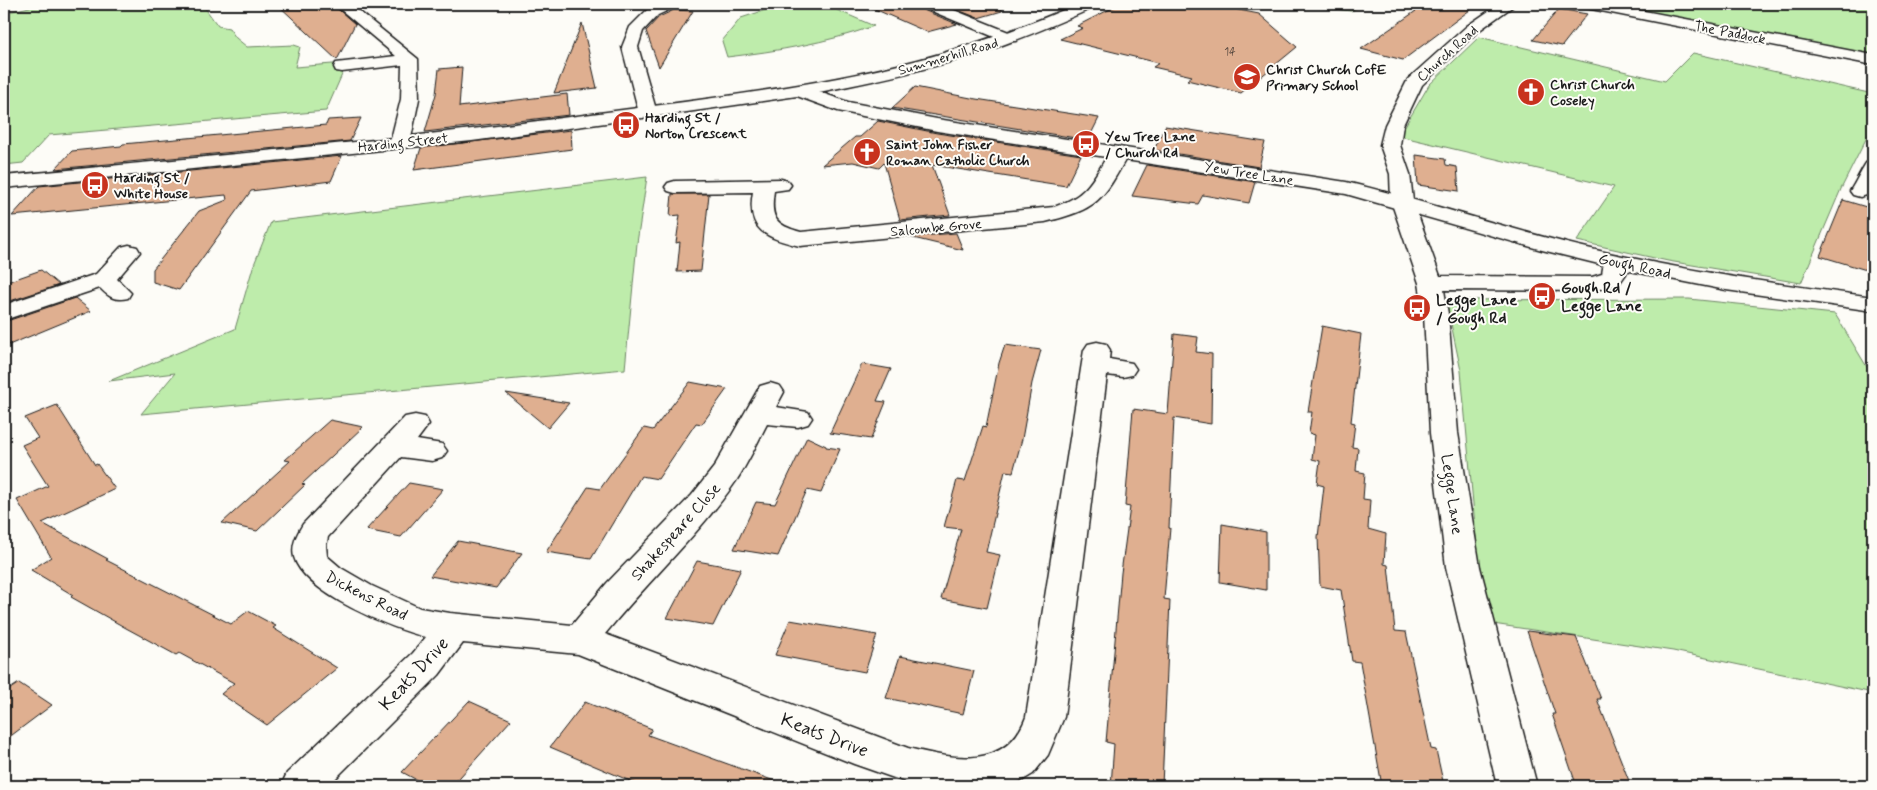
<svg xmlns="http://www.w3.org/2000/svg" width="1877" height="790" font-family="Mynerve,sans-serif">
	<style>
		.green { fill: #beecab; stroke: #6d8464 }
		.building { fill: #dfaf90; stroke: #1c1c1c }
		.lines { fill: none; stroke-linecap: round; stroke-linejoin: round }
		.minor-casing { stroke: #1c1c1c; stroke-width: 3 }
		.major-casing { stroke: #1c1c1c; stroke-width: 3 }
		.minor { fill: #fdfcf7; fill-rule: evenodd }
		.major { fill: #fdfcf7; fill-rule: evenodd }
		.labels { text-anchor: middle; stroke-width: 4; stroke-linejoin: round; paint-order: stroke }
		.far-number-label { font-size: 11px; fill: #4d4139 }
		.far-street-label { font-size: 14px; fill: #1c1c1c; stroke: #fdfcf7 }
		.far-poi-label { font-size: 14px; font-weight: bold; fill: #1c1c1c; stroke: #fdfcf7; text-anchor: start }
		.street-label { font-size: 16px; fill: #1c1c1c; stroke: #fdfcf7 }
		.poi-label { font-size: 16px; font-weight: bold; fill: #1c1c1c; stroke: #fdfcf7; text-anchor: start }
		.near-street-label { font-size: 19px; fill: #1c1c1c; stroke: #fdfcf7 }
	</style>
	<rect width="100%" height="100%" fill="#fdfcf7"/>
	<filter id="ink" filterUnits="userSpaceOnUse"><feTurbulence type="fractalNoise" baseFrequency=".02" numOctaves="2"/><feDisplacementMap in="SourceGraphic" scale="10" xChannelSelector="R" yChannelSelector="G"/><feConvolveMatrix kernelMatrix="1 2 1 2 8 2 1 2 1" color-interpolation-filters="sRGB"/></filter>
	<g filter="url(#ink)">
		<!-- green -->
		<path class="green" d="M42 4H202L218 26 229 28 236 38 247 47 294 45 300 47 295 67 345 63 344 70 326 111 49 135 23 163 4 165V13Z
			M784 4H823L874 26C826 43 778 51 727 57L722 41 741 18Z
			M1292 4H1364L1351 11Z
			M1594 4H1873V56L1709 27Z
			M1479 37 1665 81 1693 53 1873 94V125L1841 189 1801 283 1668 261 1577 241 1614 187 1399 136 1429 85Z
			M647 177 637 243 625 369 141 414 175 373 109 381 235 329 253 267 271 222Z
			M1689 299 1835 314 1873 377V693L1673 651 1493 624 1479 570 1461 371 1446 300Z"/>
		<!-- building -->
		<path class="building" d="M277 4H332L355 24 337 60Z
			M863 4H918L921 9 957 24 927 32Z
			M943 4H1001L1002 11 978 18Z
			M1120 4H1209L1259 14 1297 47 1241 93 1187 80 1192 76 1153 67 1159 63 1060 39 1083 28 1077 26Z
			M1426 4H1478L1403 60 1361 49Z
			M1559 9 1587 14 1562 46 1533 40Z
			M674 10 693 11 659 67 646 31 659 17Z
			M582 23 597 88 554 93Z
			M462 67 459 107 567 94 569 115 425 132 436 94 439 69Z
			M915 87 976 99 1099 118 1088 140 892 108Z
			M361 118 350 141 55 169 72 151 121 146 123 144 326 125 328 120Z
			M878 121 937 133 1081 155 1066 186 932 165 950 215 900 220 884 163 879 168 853 162 822 165 855 137H860Z
			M1165 126 1265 142 1259 167 1154 150Z
			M571 130 572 149 414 170 421 148Z
			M1416 155 1445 159 1446 165 1457 167 1459 191 1418 185Z
			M342 156 331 181 251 191 179 290 153 282V269L199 211 227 200 226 195 12 216 39 186Z
			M1147 165 1255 182 1249 203 1203 195 1198 204 1132 196Z
			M672 194H709L701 271 677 272 680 242 676 243 680 215 670 216Z
			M1843 200 1873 209V272L1820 256Z
			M956 233 963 250 909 237Z
			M41 270 59 285 4 303V283Z
			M75 298 91 311 4 347V322Z
			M1322 326 1361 334 1351 422 1355 423 1352 447 1358 448 1356 471 1365 473 1363 499 1370 500 1368 529 1386 534 1384 564 1388 565 1395 631 1406 632 1431 749 1436 750 1444 786H1382L1360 662 1352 661 1341 590 1320 586 1318 537 1324 486 1317 484 1320 461 1312 459 1315 435 1309 433 1312 412H1308Z
			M1174 334 1198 337 1196 352 1212 354 1211 424 1174 418 1169 528H1170L1164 599 1170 600 1162 786H1111L1114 744 1106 742 1121 573 1130 507 1125 506 1133 409 1168 414Z
			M1005 345 1041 350 1032 383 1022 439 1013 472 1005 471 986 552 1000 555 987 608 941 599 961 529 944 527 957 480 965 481 983 426 986 427 999 363Z
			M862 364 891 369 877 401 886 402 871 439 830 433Z
			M690 382 727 389 702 424 696 423 658 479 641 476 591 559 546 552 588 487 600 489 644 428 653 430Z
			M506 393 569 403 548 428Z
			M57 405 95 465 97 464 115 489 42 523 108 559 106 560 231 624 248 611 276 626 273 628 337 668 267 725 221 694 234 683 179 653 176 655 126 628 71 597 73 595 31 570 51 557 17 500 48 486 22 445 38 438 25 418Z
			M330 420 363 427 302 484 305 485 257 531 222 523 290 461 285 460Z
			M807 437 826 446V447L840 449 821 493 807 490 778 556 734 549 756 502 775 504Z
			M409 483 443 489 401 537 366 530Z
			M1222 524 1266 532V590L1220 582Z
			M458 541 522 553 496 588 430 576Z
			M697 561 741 569 713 626 667 618Z
			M790 620 877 635 865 672 775 655Z
			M1527 631 1576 637 1601 699H1597L1631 786 1576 784 1552 714H1555Z
			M900 656 974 671 963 714 886 698Z
			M19 683 52 705 4 741V693Z
			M469 701 511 720 452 786H428L402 772Z
			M585 702 652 729 648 735 780 783V786H642L550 747Z"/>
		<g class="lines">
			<!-- minor casing -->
			<g class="minor-casing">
				<path id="minor" d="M334 4H350L418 59 419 99 410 143 407 147 400 149 393 147 390 143 401 99 402 65 342 72 336 71 334 67 336 63 396 56Z
					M659 4H677L675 7 658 15 643 31 638 47 657 113 654 117 648 118 642 117 639 113 622 47 630 27 648 9Z
					M920 4H939L1016 35 1018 38 1016 41H1004L922 7Z
					M1499 4H1516L1477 32 1422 85 1403 125 1400 145 1410 174 1413 201 1440 276 1592 277 1602 274 1604 262 1608 257 1616 255 1624 257 1628 262 1626 274 1619 284 1592 291 1444 290 1448 314 1458 433 1480 567 1537 786H1497L1446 567 1430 433 1424 314 1419 283 1391 201 1390 174 1380 145 1385 125 1408 79 1467 26Z
					M1579 4H1608L1873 55V65L1586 8 1581 7Z
					M1119 147 1126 149 1129 153C1103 200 1099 209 1045 222L800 246C767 238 746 231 753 192L675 193 668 191 665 187 668 183 675 181 781 179 788 181 791 185 788 189 774 191C770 218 775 225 801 232L1054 207C1091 194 1092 178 1112 149Z
					M1873 161V187L1867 195 1860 197 1853 195 1850 191C1856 182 1860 172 1866 163Z
					M129 245 137 247 140 252 117 279 131 293 128 298C114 301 109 297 100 288L4 320V305L96 274 121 247Z
					M1097 342 1106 344 1110 350 1109 359 1132 363 1136 369 1132 375 1123 377 1107 375 1064 717 1048 755 1033 774 1023 780 1006 786H917L854 764 578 654 463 643 439 675 328 786H281L287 773 413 653 426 637C392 629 304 593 294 557 291 545 297 534 303 524L405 417 415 415 425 417 429 424 417 440 442 444 447 451 442 458 432 461 401 457 328 537 326 546 327 556 341 568 372 586 420 608 450 613 572 625 607 583 692 495 714 467 760 386 770 383 780 386 784 392 776 407 808 412 812 418 808 424 798 427 767 424C757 443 748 463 736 481 698 536 647 582 605 634L908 748C953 759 1006 771 1026 717L1084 350 1088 344Z"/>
			</g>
			<!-- major casing -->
			<g class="major-casing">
				<path id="major" d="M1078 4H1097L1095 7C1059 23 1023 38 986 51 931 69 875 81 819 92L848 102 937 119 1346 182C1426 201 1503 228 1583 247 1678 270 1776 284 1873 297V311L1726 290 1615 268 1542 250 1346 194 937 131 838 111 797 96 687 112 472 141 4 188V176C202 157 401 140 599 113 705 99 814 87 918 60 973 46 1026 26 1078 4Z"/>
			</g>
			<!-- minor -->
			<use href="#minor" class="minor"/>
			<!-- major -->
			<use href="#major" class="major"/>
		</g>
	</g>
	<!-- icons -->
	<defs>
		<g id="school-disc" transform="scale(1.4375)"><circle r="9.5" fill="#c8321e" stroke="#fdfcf7"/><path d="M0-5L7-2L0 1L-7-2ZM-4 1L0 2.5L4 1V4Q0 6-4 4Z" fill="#fff"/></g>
		<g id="church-disc" transform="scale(1.4375)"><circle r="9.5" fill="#c8321e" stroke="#fdfcf7"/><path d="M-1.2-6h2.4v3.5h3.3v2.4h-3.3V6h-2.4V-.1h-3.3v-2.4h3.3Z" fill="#fff"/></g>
		<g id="bus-disc" transform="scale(1.4375)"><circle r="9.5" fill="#c8321e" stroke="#fdfcf7"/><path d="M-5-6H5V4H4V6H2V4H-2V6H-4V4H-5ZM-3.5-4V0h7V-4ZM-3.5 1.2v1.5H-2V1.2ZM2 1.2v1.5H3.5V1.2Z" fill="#fff"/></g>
	</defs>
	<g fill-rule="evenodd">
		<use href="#school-disc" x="1247" y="77"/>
		<use href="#church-disc" x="1531" y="92"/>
		<use href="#bus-disc" x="626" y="125"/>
		<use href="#bus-disc" x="1086" y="144"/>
		<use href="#church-disc" x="867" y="152"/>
		<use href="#bus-disc" x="95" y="185"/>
		<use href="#bus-disc" x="1542" y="296"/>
		<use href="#bus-disc" x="1417" y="308"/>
	</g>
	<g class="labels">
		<!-- far-number labels -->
		<g class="far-number-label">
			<text x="1230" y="55">14</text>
		</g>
		<!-- far-street labels -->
		<g class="far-street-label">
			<text transform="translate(1730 32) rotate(11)" y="5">The Paddock</text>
			<text transform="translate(1447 53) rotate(-42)" y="5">Church Road</text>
			<text transform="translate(948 56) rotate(-16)" y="5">Summerhill Road</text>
			<text transform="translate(403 142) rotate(-6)" y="5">Harding Street</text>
			<text transform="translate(1249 173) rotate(9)" y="5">Yew Tree Lane</text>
			<text transform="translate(936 227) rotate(-5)" y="5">Salcombe Grove</text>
		</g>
		<!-- far-poi labels -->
		<g class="far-poi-label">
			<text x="1266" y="74">Christ Church CofE<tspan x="1266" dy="16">Primary School</tspan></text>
			<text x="1550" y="89">Christ Church<tspan x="1550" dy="16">Coseley</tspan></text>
			<text x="645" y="122">Harding St /<tspan x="645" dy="16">Norton Crescent</tspan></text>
			<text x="1105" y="141">Yew Tree Lane<tspan x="1105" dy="16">/ Church Rd</tspan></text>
			<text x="886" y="149">Saint John Fisher<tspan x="886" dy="16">Roman Catholic Church</tspan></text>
			<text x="114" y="182">Harding St /<tspan x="114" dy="16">White House</tspan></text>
		</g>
		<!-- street labels -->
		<g class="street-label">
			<text transform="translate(1635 265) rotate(12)" y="6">Gough Road</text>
			<text transform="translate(1453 494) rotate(82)" y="6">Legge Lane</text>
			<text transform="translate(675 531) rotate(-48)" y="6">Shakespeare Close</text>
			<text transform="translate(367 595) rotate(27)" y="6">Dickens Road</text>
		</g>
		<!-- poi labels -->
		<g class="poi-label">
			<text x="1561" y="293">Gough Rd /<tspan x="1561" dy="18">Legge Lane</tspan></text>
			<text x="1436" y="305">Legge Lane<tspan x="1436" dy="18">/ Gough Rd</tspan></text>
		</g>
		<!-- near-street labels -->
		<g class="near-street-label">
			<text transform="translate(413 673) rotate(-47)" y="7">Keats Drive</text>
			<text transform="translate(825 734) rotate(21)" y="7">Keats Drive</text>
		</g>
	</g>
	<!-- margin -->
	<rect width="1877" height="790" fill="none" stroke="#fdfcf7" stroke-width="20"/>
	<rect x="10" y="10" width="1857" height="770" fill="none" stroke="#1c1c1c" stroke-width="2" filter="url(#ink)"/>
</svg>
